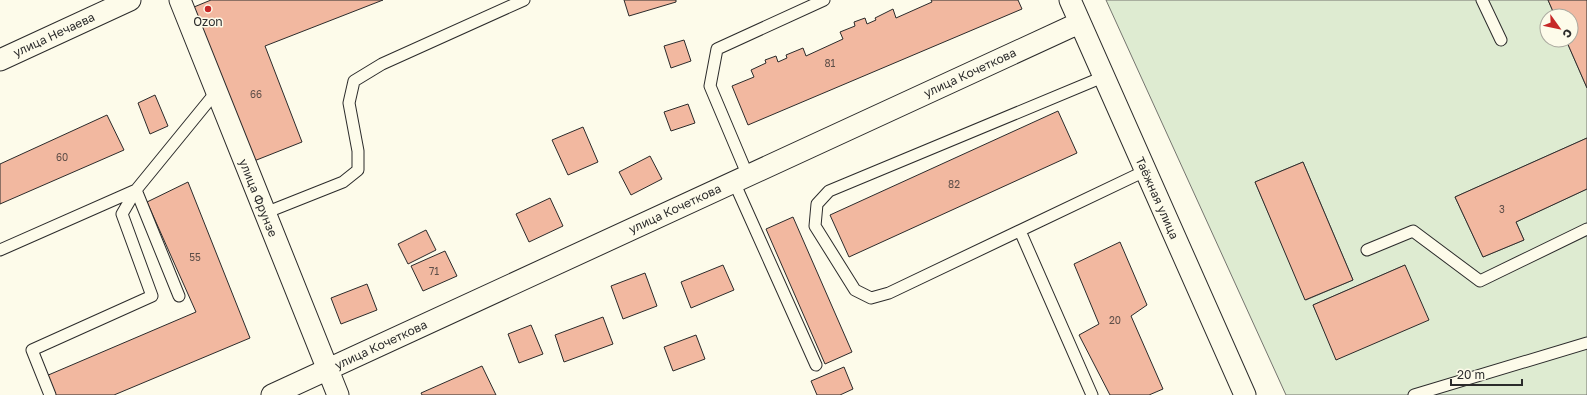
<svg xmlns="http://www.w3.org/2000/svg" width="1587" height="395" font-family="'Golos Text',sans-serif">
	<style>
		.green { fill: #deebd1; stroke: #74746e; fill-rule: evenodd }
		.building { fill: #f2b8a0; stroke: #2b2b2b }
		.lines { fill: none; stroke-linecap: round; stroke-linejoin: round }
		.lane-casing { stroke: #2b2b2b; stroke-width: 13 }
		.street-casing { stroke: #2b2b2b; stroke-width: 23 }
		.lane { stroke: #fdfbea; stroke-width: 11 }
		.street { stroke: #fdfbea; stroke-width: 21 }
		.poi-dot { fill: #c62828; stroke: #fdfbea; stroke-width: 1.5 }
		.labels { text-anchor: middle; stroke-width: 3; stroke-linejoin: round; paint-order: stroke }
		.number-label { font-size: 10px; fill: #5d4e48 }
		.poi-label { font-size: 12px; fill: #2b2b2b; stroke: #fdfbea }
		.street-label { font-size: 12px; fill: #2b2b2b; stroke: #fdfbea }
	</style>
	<rect width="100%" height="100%" fill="#fdfbea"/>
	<!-- green -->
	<path class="green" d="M1106 0H1548L1555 16H1547V40H1566L1587 88V138L1455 197 1483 257 1524 240 1516 222 1587 189V395H1286ZM1303 162 1353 280 1306 300 1255 182ZM1405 265 1337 360 1313 305Z"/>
	<!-- building -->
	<path class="building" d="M211 0H383L265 46 302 142 254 161 194 7Z
		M624 0H676V2L629 16Z
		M931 0H1018L1022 9 748 125 732 86 754 77 751 70 766 63 765 60 776 56 778 62 787 58 786 55 803 48 806 56 843 39 840 32 855 26 854 22 865 18 867 24 876 20 875 18 893 9 896 18 932 2Z
		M1548 0H1587V88L1566 40H1571V16H1555Z
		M684 40 691 61 671 68 664 46Z
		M155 95 168 126 150 134 138 103Z
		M688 104 695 123 671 131 664 112Z
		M1058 111 1077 153 849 257 830 215Z
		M107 115 124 150 0 204V164Z
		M583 127 598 162 568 175 552 140Z
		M1587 138V189L1516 222 1524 240 1483 257 1455 197Z
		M650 156 662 179 631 195 619 172Z
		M1303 162 1353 280 1305 300 1255 182Z
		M188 182 250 338 114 395H55L46 376 196 312 147 202Z
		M550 198 563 226 529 242 516 214Z
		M793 217 852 352 825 364 766 229Z
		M426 230 436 250 408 264 398 244Z
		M1120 242 1147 305 1131 316 1163 389 1149 395H1110L1079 335 1099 324 1074 264Z
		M445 251 457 276 423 291 411 266Z
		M723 265 734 290 691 308 681 282Z
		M1405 265 1429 320 1336 360 1313 305Z
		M645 273 657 306 623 319 611 286Z
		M367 284 377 310 341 324 331 298Z
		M603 317 613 344 564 362 555 335Z
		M531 325 543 354 519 363 508 334Z
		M696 335 705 359 673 371 664 347Z
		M482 366 496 395H422L421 393Z
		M844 367 853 389 840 395H817L811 381Z"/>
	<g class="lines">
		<!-- lane casing -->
		<g class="lane-casing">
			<path id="lane" d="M1482 0 1501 40
				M1103 77 829 191 817 204 815 226 855 290 871 298 889 293 1145 171
				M748 176 710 86 717 49 824 0
				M734 182 816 365
				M265 213 343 182 358 170V151L349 103 354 81 382 64 524 0
				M1020 231 1092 395
				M0 250 136 190 179 296
				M1367 250 1413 231 1480 281 1587 229
				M50 395 32 350 152 296 122 214 136 190 216 92
				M1414 395 1587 343"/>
		</g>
		<!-- street casing -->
		<g class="street-casing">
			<path id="street" d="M180 0 338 395
				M1070 0 1245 395
				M0 60 130 0
				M272 395 1079 23"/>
		</g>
		<!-- lane -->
		<use href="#lane" class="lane"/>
		<!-- street -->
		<use href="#street" class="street"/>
	</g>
	<!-- markers -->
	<circle class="poi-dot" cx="208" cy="9" r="4"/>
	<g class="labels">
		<!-- number labels -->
		<g class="number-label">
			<text x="830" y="67">81</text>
			<text x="256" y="98">66</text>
			<text x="62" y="161">60</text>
			<text x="954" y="188">82</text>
			<text x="1502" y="213">3</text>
			<text x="195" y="261">55</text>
			<text x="434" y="275">71</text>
			<text x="1115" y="324">20</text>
		</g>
		<!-- poi labels -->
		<g class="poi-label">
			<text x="208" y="26">Ozon</text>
		</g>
		<!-- street labels -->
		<g class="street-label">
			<text transform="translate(54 35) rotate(-25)" y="4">улица Нечаева</text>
			<text transform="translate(970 73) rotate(-25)" y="4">улица Кочеткова</text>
			<text transform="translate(258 198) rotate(68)" y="4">улица Фрунзе</text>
			<text transform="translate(1157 198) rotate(66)" y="4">Таёжная улица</text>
			<text transform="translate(675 209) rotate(-25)" y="4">улица Кочеткова</text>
			<text transform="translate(381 345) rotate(-25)" y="4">улица Кочеткова</text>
		</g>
	</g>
	<!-- north arrow -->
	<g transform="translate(1559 28) rotate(123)"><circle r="19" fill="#fdfbea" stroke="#a9a89e"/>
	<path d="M0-3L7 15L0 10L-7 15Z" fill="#c62828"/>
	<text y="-6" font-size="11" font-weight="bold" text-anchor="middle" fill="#2b2b2b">С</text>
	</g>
	<!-- scale -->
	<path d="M1451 379v6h71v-6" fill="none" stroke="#2b2b2b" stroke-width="2"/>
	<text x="1457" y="379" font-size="12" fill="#2b2b2b" stroke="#fdfbea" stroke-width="3" paint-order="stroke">20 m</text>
</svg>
